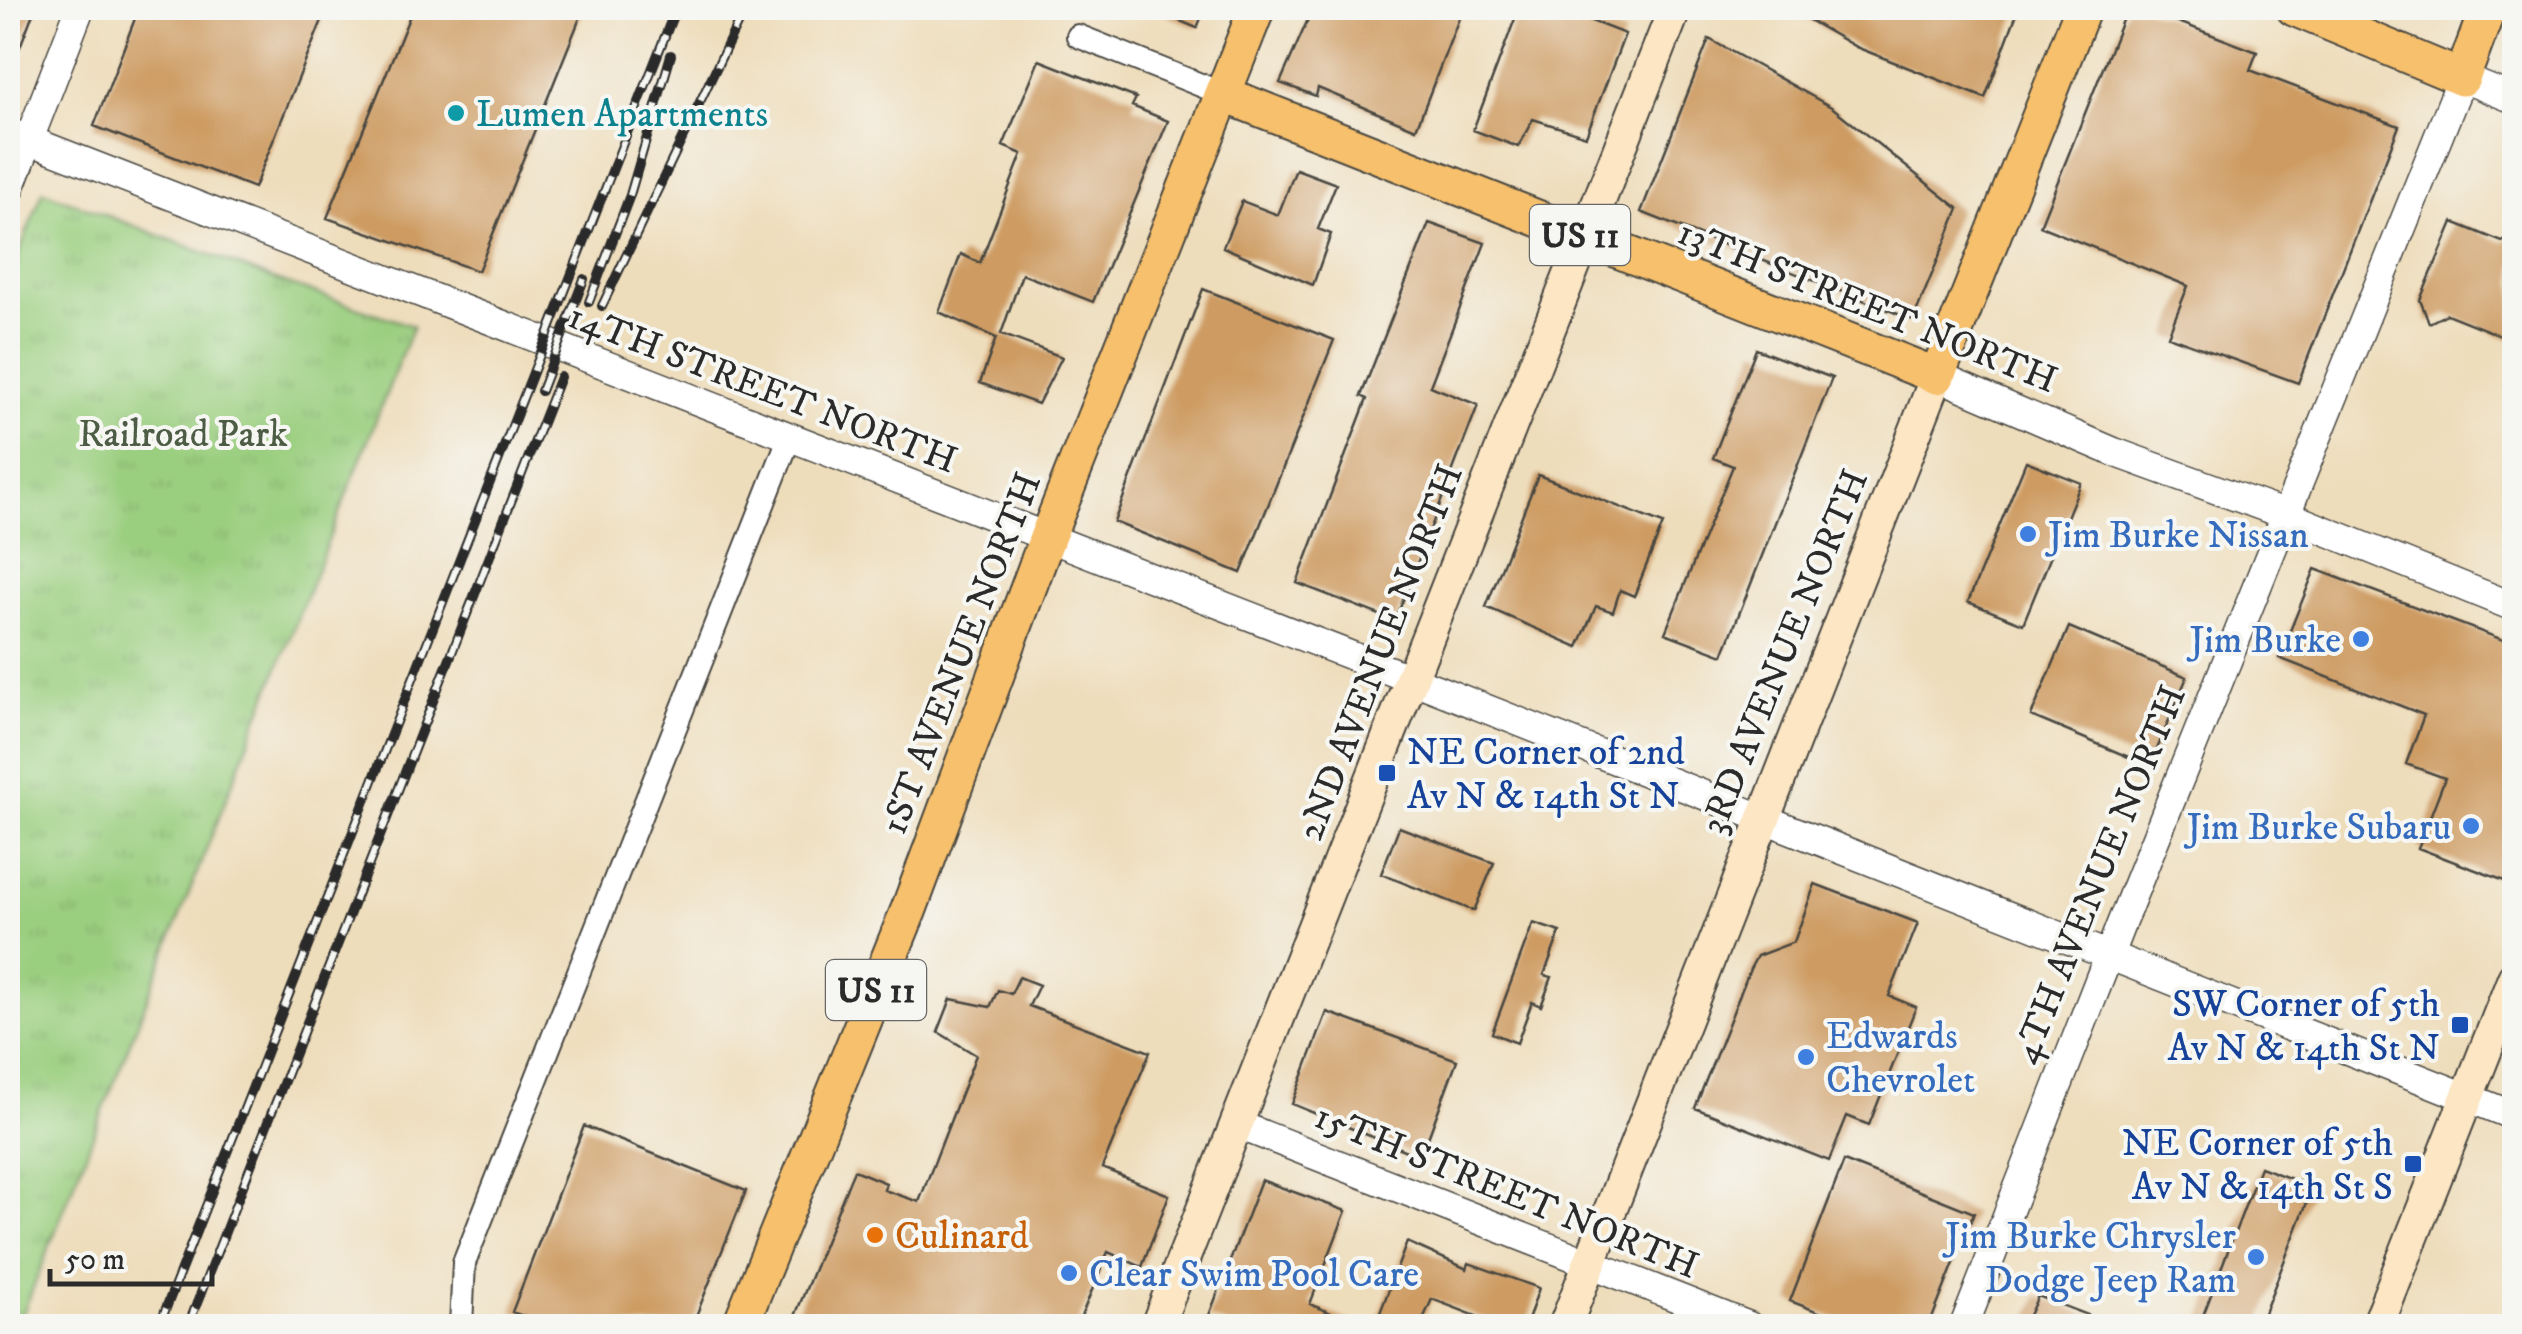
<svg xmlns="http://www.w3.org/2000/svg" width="2522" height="1334" font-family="'IM FELL DW Pica',serif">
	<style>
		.grass { fill: url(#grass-tufts); stroke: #637d56; stroke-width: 2.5 }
		.building { fill: #ce9c63 }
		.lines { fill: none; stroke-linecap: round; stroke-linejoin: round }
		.minor-casing { stroke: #484641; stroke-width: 26 }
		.tertiary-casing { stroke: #484641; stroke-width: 31 }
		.secondary-casing { stroke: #484641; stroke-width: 36 }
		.primary-casing { stroke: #484641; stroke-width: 39 }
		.minor { stroke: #fff; stroke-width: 22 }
		.tertiary { stroke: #fff; stroke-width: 28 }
		.secondary { stroke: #fce6c4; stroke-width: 32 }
		.primary { stroke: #f7c06c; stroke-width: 35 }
		.rail-casing { stroke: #2b2b2b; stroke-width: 10 }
		.rail { stroke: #f6f6f2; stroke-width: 6; stroke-dasharray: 19; stroke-linecap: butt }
		.culture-dot { fill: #0f9aa8; stroke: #f6f6f2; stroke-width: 4 }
		.shop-dot { fill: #3f7fe0; stroke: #f6f6f2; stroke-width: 4 }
		.transit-dot { fill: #1a4fb4; stroke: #f6f6f2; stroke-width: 4 }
		.food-dot { fill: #e8710a; stroke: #f6f6f2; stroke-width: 4 }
		.labels { text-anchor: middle; stroke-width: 8; stroke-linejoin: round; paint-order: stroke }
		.shield { fill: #f6f6f2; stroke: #686867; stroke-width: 2.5 }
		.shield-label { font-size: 35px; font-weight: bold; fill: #2b2b2b }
		.culture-label { font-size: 38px; fill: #0d838f; stroke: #f6f6f2; text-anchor: start }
		.street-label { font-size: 38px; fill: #2b2b2b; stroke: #f6f6f2 }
		.park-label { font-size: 38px; fill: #4d5c44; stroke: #f6f6f2 }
		.shop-label { font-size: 38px; fill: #366cbe; stroke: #f6f6f2; text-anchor: start }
		.transit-label { font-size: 38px; fill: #164399; stroke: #f6f6f2; text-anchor: end }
		.food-label { font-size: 38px; fill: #c56008; stroke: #f6f6f2; text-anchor: start }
	</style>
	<defs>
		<pattern id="grass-tufts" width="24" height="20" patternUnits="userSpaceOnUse" patternTransform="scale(2.5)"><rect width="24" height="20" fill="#9bcf80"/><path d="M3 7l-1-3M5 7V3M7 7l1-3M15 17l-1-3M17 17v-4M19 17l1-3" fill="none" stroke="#86b26f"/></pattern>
	</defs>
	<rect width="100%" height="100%" fill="#f6f6f2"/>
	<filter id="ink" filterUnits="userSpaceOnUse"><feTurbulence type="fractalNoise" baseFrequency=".01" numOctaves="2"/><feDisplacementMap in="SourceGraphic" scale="20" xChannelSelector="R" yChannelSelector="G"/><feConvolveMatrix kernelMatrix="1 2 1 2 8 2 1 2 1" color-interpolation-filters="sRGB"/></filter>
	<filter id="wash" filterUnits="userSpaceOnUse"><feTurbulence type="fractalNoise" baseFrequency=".0048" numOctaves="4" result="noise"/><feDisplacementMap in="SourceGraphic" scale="40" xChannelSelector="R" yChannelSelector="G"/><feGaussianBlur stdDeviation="2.25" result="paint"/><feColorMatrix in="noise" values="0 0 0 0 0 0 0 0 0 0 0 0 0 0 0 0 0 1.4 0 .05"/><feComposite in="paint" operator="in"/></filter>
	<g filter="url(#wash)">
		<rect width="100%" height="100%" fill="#edb"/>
		<!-- grass -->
		<path class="grass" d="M43 191 273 279 413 326 18 1326H8V281Z"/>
		<g id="blocks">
			<!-- building -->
			<path class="building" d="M8 8H35L9 75H8Z
				M139 8H327L254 188 94 126Z
				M413 8H584L478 271 327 218Z
				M1149 8H1205L1197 28Z
				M1313 8H1463L1416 129 1318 88 1316 96 1280 83Z
				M1519 8H1558L1625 34 1586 136 1533 119 1518 147 1473 130Z
				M1788 8H2019L1985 98 1856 47Z
				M2127 8H2142L2257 52 2250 70 2399 126 2298 383 2168 336 2188 286 2040 226Z
				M1709 39 1833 108 1959 209 1913 320 1641 212Z
				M1039 60 1136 98 1132 106 1168 121 1093 302 1022 274 1001 334 1062 357 1038 404 980 383 996 338 939 312 961 254 980 263 1022 154 1003 146Z
				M1296 169 1336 184 1318 229 1331 234 1313 285 1223 247 1242 201 1278 215Z
				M2453 222 2502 242 2514 236V341L2447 314 2429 323 2420 300Z
				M1429 223 1485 243 1430 386 1478 405 1395 621 1297 583 1367 399 1361 396Z
				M1203 289 1334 340 1241 573 1114 522Z
				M1756 349 1832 378 1723 655 1665 633 1733 466 1713 458Z
				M2026 461 2081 483 2023 624 1968 602Z
				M1538 475 1663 524 1634 596 1620 590 1613 612 1596 606 1578 647 1486 607Z
				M2315 569 2514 644V871L2510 883 2418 848 2445 778 2406 764 2424 715 2279 658Z
				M2069 627 2187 677 2150 766 2031 716Z
				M1399 827 1494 863 1474 911 1381 874Z
				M1815 884 1918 923 1889 996 1916 1007 1869 1125 1847 1116 1829 1161 1695 1108 1750 969 1757 956 1794 942Z
				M1533 923 1560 932 1544 975 1552 977 1541 1006 1532 1002 1517 1043 1492 1033Z
				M1019 977 1039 985 1029 1006 1150 1052 1102 1168 1169 1195 1142 1267 1108 1252 1077 1326H791L854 1170 886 1183 884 1190 919 1202 976 1055 938 1032 951 999 990 1007 998 990 1011 994Z
				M1327 1012 1457 1060 1421 1157 1292 1104Z
				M584 1126 746 1191 692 1326H550L512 1312Z
				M1844 1161 1974 1213 1929 1326H1855L1790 1301Z
				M2260 1167 2313 1187 2259 1326H2199Z
				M1261 1180 1346 1211 1310 1304 1361 1326H1230L1208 1318Z
				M1407 1242 1467 1269 1469 1263 1539 1288 1526 1326H1502L1432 1299 1420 1326H1375Z
				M2038 1296 2114 1325V1326H2024Z"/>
		</g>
	</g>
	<g filter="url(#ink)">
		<use href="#blocks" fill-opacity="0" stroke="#484641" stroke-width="2.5"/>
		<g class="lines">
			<!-- minor casing -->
			<g class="minor-casing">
				<path id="minor" d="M1078 36 1223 94
					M461 1326 464 1263 790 436"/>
			</g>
			<!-- tertiary casing -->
			<g class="tertiary-casing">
				<path id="tertiary" d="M8 132 1411 679 2514 1116
					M8 194 80 8
					M1937 376 2114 452 2289 516 2514 607
					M1236 1124 1749 1326
					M1964 1326 2121 924 2462 78 2514 99"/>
			</g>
			<!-- secondary casing -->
			<g class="secondary-casing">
				<path id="secondary" d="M1157 1326 1675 8
					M1565 1326 1937 376
					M2377 1326 2514 978"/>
			</g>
			<!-- primary casing -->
			<g class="primary-casing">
				<path id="primary" d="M2294 8 2462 78 2488 8
					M1223 94 1937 376 2083 8
					M740 1326 909 909 1047 538 1257 8"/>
			</g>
			<!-- minor -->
			<use href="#minor" class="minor"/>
			<!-- tertiary -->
			<use href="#tertiary" class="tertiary"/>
			<!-- secondary -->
			<use href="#secondary" class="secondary"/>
			<!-- primary -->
			<use href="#primary" class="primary"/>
			<!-- rail casing -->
			<g class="rail-casing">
				<path id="rail" d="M589 302 630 195 671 55
					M602 306 745 8
					M541 391 584 279
					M159 1326 676 8
					M188 1326 560 377"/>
			</g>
			<!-- rail -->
			<use href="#rail" class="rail"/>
		</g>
	</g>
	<!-- markers -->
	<circle class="culture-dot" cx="456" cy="113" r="10"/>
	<g class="shop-dot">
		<circle cx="2028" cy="534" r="10"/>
		<circle cx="2361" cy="639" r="10"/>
		<circle cx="2471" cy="826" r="10"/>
		<circle cx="1806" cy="1057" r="10"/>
		<circle cx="2256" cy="1257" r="10"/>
		<circle cx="1069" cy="1273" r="10"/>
	</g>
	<g class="transit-dot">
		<rect x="1377" y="763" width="20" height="20" rx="5"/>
		<rect x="2450" y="1015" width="20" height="20" rx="5"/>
		<rect x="2403" y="1154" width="20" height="20" rx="5"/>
	</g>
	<circle class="food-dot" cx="875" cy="1235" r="10"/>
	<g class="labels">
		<!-- shield labels -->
		<g class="shield">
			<rect x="1530" y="205" width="100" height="60" rx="8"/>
			<rect x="826" y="960" width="100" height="60" rx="8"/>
		</g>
		<g class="shield-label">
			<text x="1580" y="247">US 11</text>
			<text x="876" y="1002">US 11</text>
		</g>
		<!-- culture labels -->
		<g class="culture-label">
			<text x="476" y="126">Lumen Apartments</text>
		</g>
		<!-- street labels -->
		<g class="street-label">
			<text transform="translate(1868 305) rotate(22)" y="13">13TH STREET NORTH</text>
			<text transform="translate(763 387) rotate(21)" y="13">14TH STREET NORTH</text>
			<text transform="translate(1783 651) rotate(-68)" y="13">3RD AVENUE NORTH</text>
			<text transform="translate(1379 652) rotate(-69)" y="13">2ND AVENUE NORTH</text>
			<text transform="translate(960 653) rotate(-69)" y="13">1ST AVENUE NORTH</text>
			<text transform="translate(2098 874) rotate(-68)" y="13">4TH AVENUE NORTH</text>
			<text transform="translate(1507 1190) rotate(22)" y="13">15TH STREET NORTH</text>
		</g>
		<!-- park labels -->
		<g class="park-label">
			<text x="183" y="446">Railroad Park</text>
		</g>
		<!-- shop labels -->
		<g class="shop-label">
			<text x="2048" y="547">Jim Burke Nissan</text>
			<text x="2341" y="652" text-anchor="end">Jim Burke</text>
			<text x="2451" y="839" text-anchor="end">Jim Burke Subaru</text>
			<text x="1826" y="1048">Edwards<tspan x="1826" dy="44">Chevrolet</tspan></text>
			<text x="2236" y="1248" text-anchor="end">Jim Burke Chrysler<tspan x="2236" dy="44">Dodge Jeep Ram</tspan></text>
			<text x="1089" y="1286">Clear Swim Pool Care</text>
		</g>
		<!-- transit labels -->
		<g class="transit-label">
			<text x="1407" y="764" text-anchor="start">NE Corner of 2nd<tspan x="1407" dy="44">Av N &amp; 14th St N</tspan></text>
			<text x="2440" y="1016">SW Corner of 5th<tspan x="2440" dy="44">Av N &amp; 14th St N</tspan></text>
			<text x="2393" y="1155">NE Corner of 5th<tspan x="2393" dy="44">Av N &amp; 14th St S</tspan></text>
		</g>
		<!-- food labels -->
		<g class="food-label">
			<text x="895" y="1248">Culinard</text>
		</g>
	</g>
	<!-- margin -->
	<rect width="2522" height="1334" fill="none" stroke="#f6f6f2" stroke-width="40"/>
	<!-- scale -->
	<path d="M50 1269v15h162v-15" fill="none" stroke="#2b2b2b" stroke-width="5"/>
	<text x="65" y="1269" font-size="30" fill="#2b2b2b" stroke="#f6f6f2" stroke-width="8" paint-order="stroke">50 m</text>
</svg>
